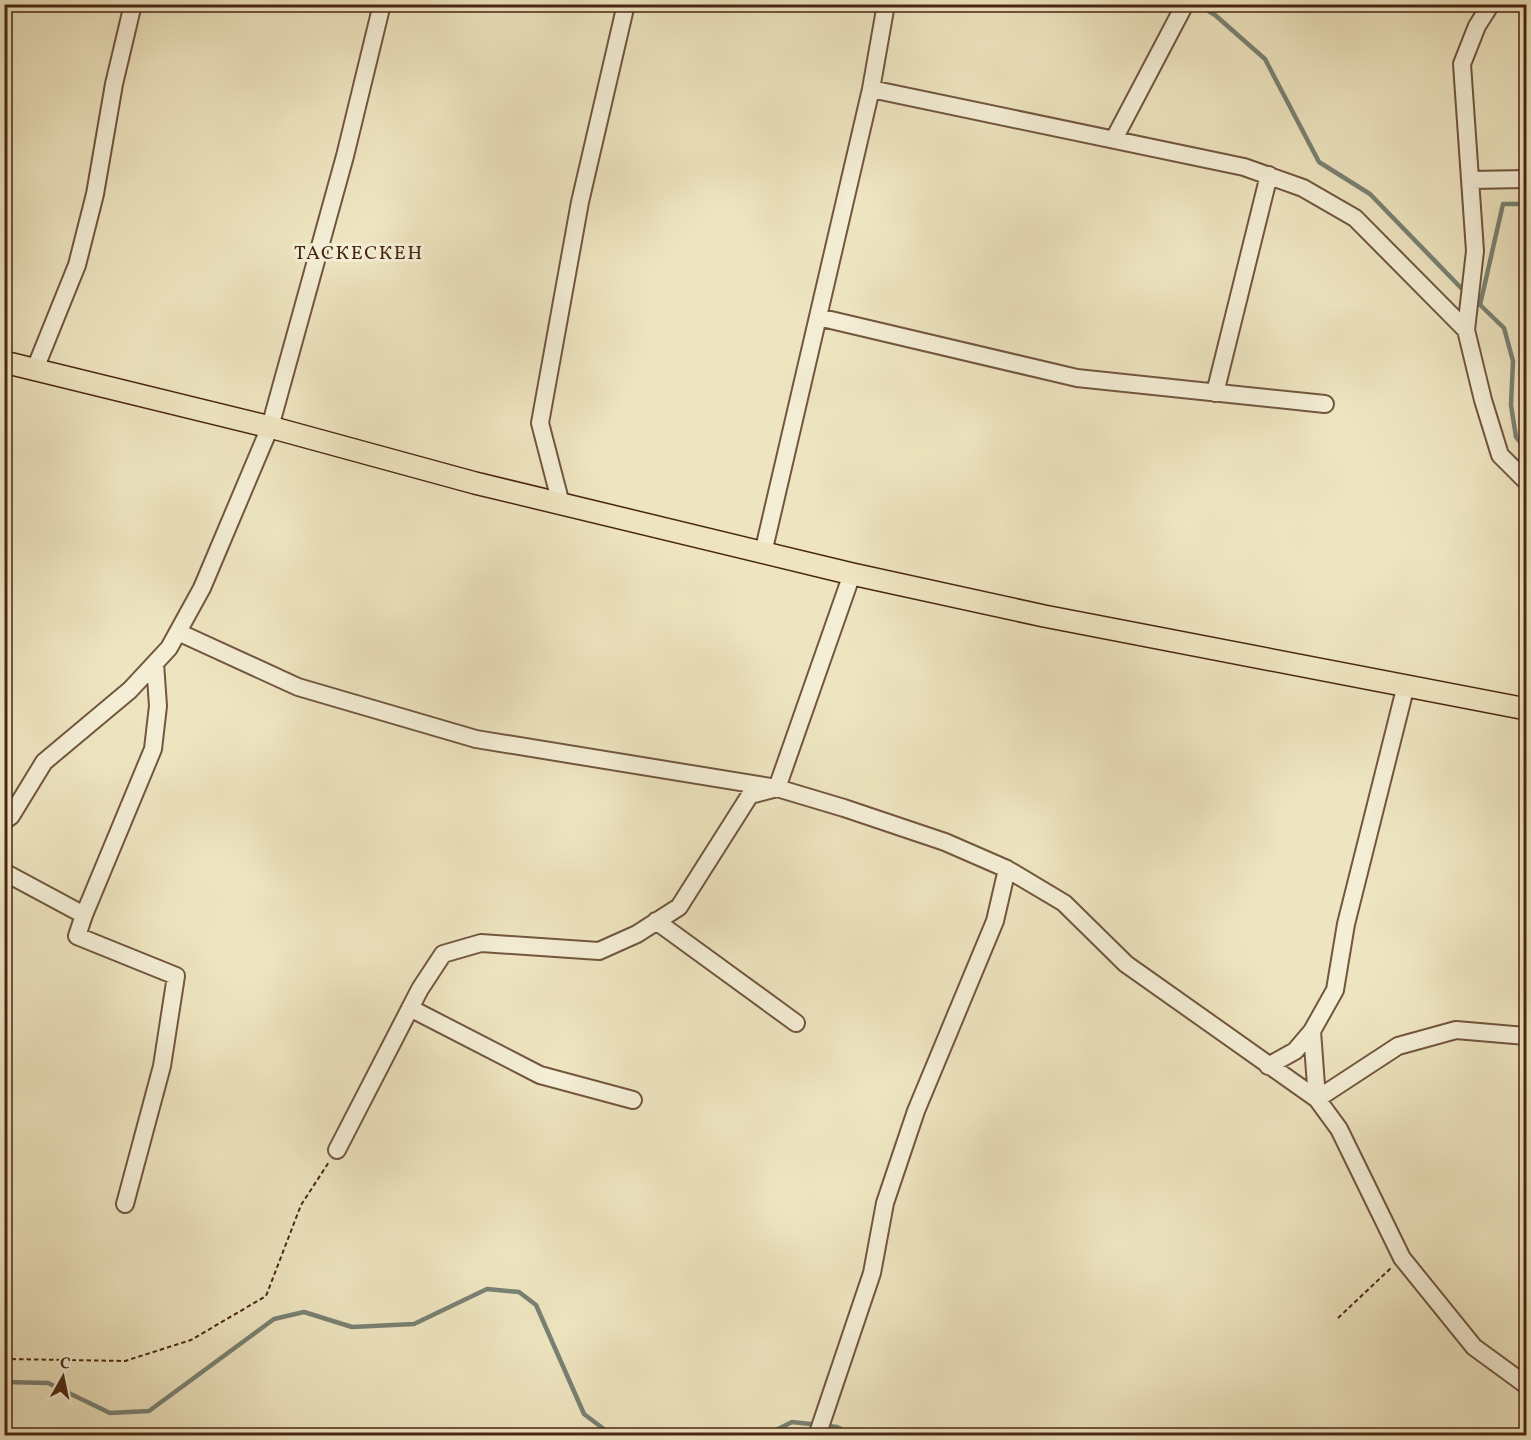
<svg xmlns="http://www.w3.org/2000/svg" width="1531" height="1440" font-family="Vollkorn,serif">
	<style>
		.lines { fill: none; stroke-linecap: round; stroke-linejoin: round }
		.stream { stroke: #798274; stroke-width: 4.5 }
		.minor-casing { stroke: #72563e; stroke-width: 20 }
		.major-casing { stroke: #492613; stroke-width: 24 }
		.path { stroke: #492613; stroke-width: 2; stroke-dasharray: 4.5 3; stroke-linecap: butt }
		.minor { stroke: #f4eed6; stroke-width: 16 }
		.major { stroke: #eee5c0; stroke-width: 21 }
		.labels { text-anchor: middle; stroke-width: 6; stroke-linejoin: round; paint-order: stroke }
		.quarter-label { font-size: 20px; letter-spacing: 1.5px; fill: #492613; stroke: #f4eed6 }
	</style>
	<rect width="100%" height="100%" fill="#eee5c0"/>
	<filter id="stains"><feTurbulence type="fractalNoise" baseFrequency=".00333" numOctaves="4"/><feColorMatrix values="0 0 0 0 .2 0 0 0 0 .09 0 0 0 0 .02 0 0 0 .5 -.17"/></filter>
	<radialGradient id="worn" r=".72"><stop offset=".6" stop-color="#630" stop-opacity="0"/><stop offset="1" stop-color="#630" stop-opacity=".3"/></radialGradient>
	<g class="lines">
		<!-- stream -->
		<path class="stream" d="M1197 4 1215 15 1265 59 1319 162 1370 194 1465 292
			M1474 299 1504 328 1513 361 1511 405 1516 437 1526 449
			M1480 305 1503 204H1526
			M4 1382 48 1383 110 1413 149 1411 274 1319 304 1312 352 1327 414 1324 487 1289 519 1292 536 1305 584 1414 613 1436
			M764 1436 792 1422 837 1427 855 1436"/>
		<!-- minor casing -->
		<g class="minor-casing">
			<path id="minor" d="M1491 4 1477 26 1462 64 1475 251 1466 330 1483 400 1500 455 1526 481
				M871 89 1244 167 1303 188 1355 218 1466 330
				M1114 139 1185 4
				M1471 180 1526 179
				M818 317 1077 378 1325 404
				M35 369 77 265 95 194 114 84 133 4
				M1215 393 1269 175
				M561 504 540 423 580 202 626 4
				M763 553 871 89 886 4
				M178 632 298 687 476 739 777 788 844 808 945 842 1007 869 1064 903 1126 964 1317 1099 1339 1129 1402 1258 1474 1347 1526 1385
				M4 821 11 816 44 762 130 690 169 648 202 588 270 427 345 156 382 4
				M4 872 84 915
				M656 921 796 1023
				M410 1008 540 1075 633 1100
				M1312 1031 1317 1099 1398 1046 1456 1030 1526 1036
				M1268 1066 1295 1051 1312 1031 1335 990 1346 924 1406 685
				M337 1150 420 989 443 954 481 943 599 951 637 934 679 907 750 795 777 788 852 574
				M125 1204 162 1066 176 976 77 936 84 915 153 749 158 706 155 663
				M817 1436 872 1273 885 1203 916 1111 995 921 1007 869"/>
		</g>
		<!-- major casing -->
		<g class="major-casing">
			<path id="major" d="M4 362 270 427 475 483 852 574 1044 616 1526 709"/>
		</g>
		<!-- path -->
		<path class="path" d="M1338 1318 1391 1268
			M4 1359 125 1361 191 1340 266 1296 301 1205 329 1162"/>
		<!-- minor -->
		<use href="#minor" class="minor"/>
		<!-- major -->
		<use href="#major" class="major"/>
	</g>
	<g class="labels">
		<!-- quarter labels -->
		<g class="quarter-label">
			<text x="359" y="259">ТАСКЕСКЕН</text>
		</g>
	</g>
	<!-- margin -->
	<rect width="1531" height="1440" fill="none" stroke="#eee5c0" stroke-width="24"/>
	<rect x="6" y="6" width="1519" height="1428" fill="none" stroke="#492613" stroke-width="3"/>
	<rect x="12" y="12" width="1507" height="1416" fill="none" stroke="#492613" stroke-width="1.5"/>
	<!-- north arrow -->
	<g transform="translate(63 1377) rotate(9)" stroke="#f4eed6" stroke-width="4.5" paint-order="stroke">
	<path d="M0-4.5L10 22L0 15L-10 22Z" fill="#492613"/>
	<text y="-9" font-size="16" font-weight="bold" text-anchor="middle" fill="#492613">С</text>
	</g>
	<rect width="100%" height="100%" filter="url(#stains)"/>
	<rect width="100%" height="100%" fill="url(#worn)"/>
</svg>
